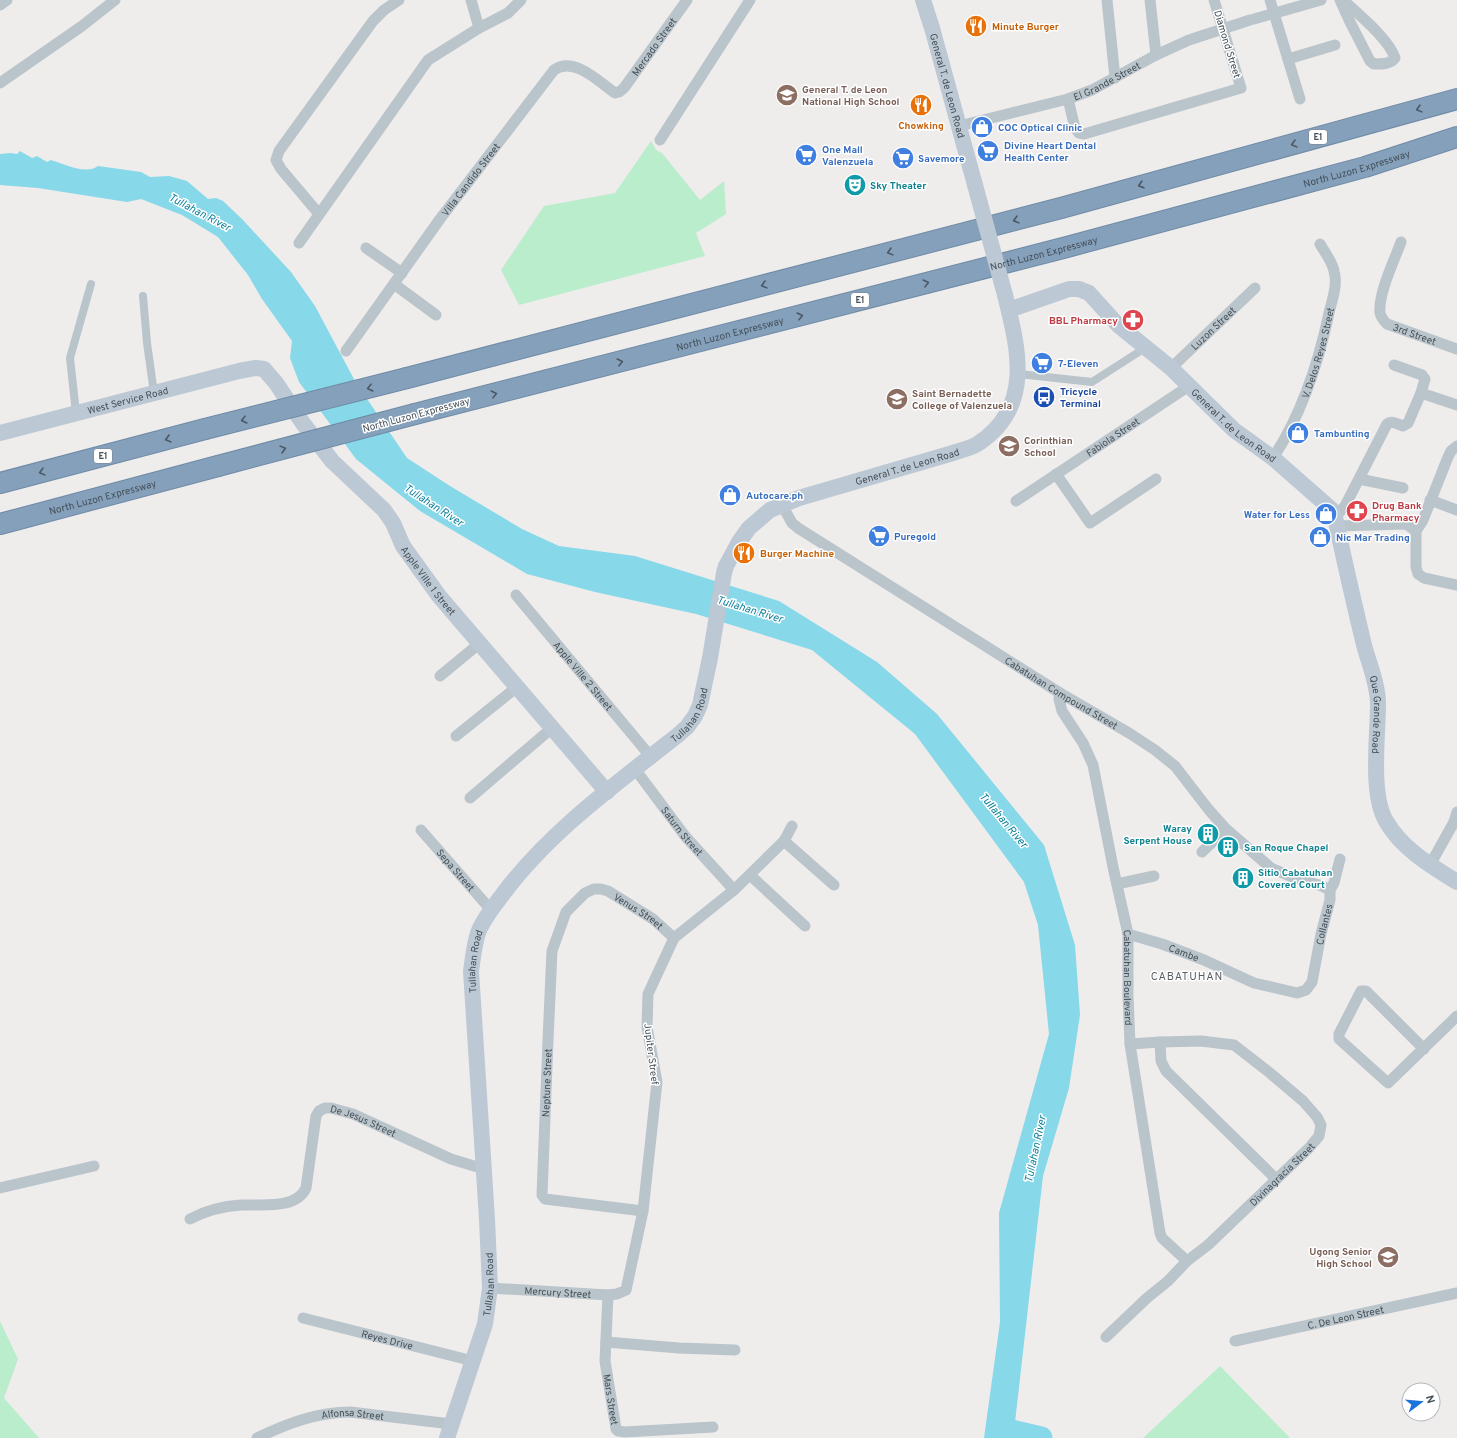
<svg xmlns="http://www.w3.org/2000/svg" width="1457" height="1438" font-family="Overpass,sans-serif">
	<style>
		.green { fill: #baedcc }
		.water { fill: #87d8e9 }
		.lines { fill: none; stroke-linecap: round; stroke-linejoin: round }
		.river { stroke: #87d8e9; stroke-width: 23 }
		.motorway-casing { stroke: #6f8ba6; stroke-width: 22 }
		.pedestrian { stroke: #bac4cb; stroke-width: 8 }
		.minor { stroke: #bac4cb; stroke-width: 11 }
		.secondary { stroke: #bcc8d3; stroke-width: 16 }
		.motorway { stroke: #84a0bb; stroke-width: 20 }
		.motorway-bridge-casing { stroke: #6f8ba6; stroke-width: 22; stroke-linecap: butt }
		.secondary-bridge { stroke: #bcc8d3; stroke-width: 16 }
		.motorway-bridge { stroke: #84a0bb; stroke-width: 20 }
		.oneway { stroke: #4b5863 }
		.labels { text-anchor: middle; stroke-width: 3; stroke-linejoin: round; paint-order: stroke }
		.shield { fill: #fff; stroke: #7d848b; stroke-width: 1 }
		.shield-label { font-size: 9px; font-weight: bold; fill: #455059 }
		.food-label { font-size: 10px; font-weight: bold; fill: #c56008; stroke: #fff; text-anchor: start }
		.street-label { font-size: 10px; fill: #455059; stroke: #fff }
		.education-label { font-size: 10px; font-weight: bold; fill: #785e54; stroke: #fff; text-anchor: start }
		.shop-label { font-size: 10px; font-weight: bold; fill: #366cbe; stroke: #fff; text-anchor: start }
		.culture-label { font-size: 10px; font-weight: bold; fill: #0d838f; stroke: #fff; text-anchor: start }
		.health-label { font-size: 10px; font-weight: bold; fill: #be3a42; stroke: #fff; text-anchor: end }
		.transit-label { font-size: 10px; font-weight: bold; fill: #164399; stroke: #fff; text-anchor: start }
		.water-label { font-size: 11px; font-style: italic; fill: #0e819b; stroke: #fff }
		.neighbourhood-label { font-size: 11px; letter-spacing: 1px; fill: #595d61; stroke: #fff }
	</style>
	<rect width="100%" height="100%" fill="#efecec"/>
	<!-- green -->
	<path class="green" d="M651 141 656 150 662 153 700 200 724 181 726 214 696 233 705 256 519 305 501 270 544 206 615 193Z
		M0 1321 18 1359 4 1398 39 1438H0Z
		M1220 1366 1290 1438H1143Z"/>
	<!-- water -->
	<path class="water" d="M20 151 32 158 37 156 47 162 51 160C64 164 86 175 98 166L141 172 150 177 169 176 187 181 208 199 216 198 223 201 242 219 291 272 315 306 355 381 407 458 450 486 522 529 559 546 635 556 779 601 877 662 937 714 1044 845 1075 945 1080 1015 1069 1088 1043 1176 1014 1431 1012 1438H984L1000 1322 999 1213 1049 1034 1038 925 1024 882 915 734 812 650 696 614 595 592 527 574 420 511 356 459 299 382 290 358 292 341 262 299 248 275 218 237 182 215 141 199 127 202 38 188 0 185V154L11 153 17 154Z"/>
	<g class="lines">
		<!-- river -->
		<path class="river" d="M999 1428 1041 1438"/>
		<!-- motorway casing -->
		<g class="motorway-casing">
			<g id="motorway">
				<path d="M407 378 1061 208 1457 99"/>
				<path id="s25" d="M415 414 1067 247 1365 167 1457 137"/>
				<path d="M0 483 205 429"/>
				<path id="s26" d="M0 524 218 466"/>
			</g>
		</g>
		<!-- pedestrian -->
		<path class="pedestrian" d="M143 296 147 343 154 393
			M1019 374 1092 382 1145 348
			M76 413 70 358 91 284"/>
		<!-- minor -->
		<g class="minor">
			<path d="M471 0 479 28"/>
			<path d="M1107 0 1115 78"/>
			<path d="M1150 0 1156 55"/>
			<path d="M1270 0 1300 99"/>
			<path d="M1340 0 1350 22 1370 61 1374 64C1382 64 1391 64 1395 58 1389 39 1358 14 1343 0"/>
			<path d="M0 5 7 0"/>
			<path d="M1254 19 1321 0"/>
			<path d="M1288 59 1335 45"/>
			<path d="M0 83 82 26 115 0"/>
			<path d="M1068 99 1075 128 1079 133 1084 134 1241 88 1214 0"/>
			<path id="s1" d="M959 126 1068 99 1092 90 1156 55 1189 40 1250 20"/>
			<path d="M660 140 750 0"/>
			<path d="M319 214 281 169 276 160 279 151 373 21 384 10 399 0"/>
			<path id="s2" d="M1401 242C1394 261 1378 294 1380 313 1381 317 1384 321 1387 324L1457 349"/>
			<path d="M299 243 428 60 479 28 508 13 521 0"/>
			<path d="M366 248 402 273"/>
			<path d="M394 284 436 315"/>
			<path id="s3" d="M346 351 440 219 554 70C574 56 598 81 615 93L619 92 624 88 687 0"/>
			<path id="s4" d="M1171 368 1255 288"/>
			<path d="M1421 393 1457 405"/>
			<path id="s5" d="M1273 458C1302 414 1318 365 1329 313 1332 300 1338 285 1334 271 1332 261 1325 253 1320 244"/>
			<path d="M1056 474 1090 523 1156 479"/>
			<path d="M1359 479 1403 488"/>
			<path d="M1430 500 1457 510"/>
			<path id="s6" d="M1016 501 1189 386"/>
			<path id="s7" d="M782 505 792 523 798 528 1060 693 1129 733 1155 750 1175 766 1209 810 1226 829 1271 868 1292 877 1322 886 1330 890"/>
			<path d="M1335 517 1345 506 1387 424C1392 420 1397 424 1403 426L1408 423 1421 393 1425 379 1422 375 1394 365"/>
			<path d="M1337 526 1406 524 1416 531V567L1418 574 1424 578 1457 585"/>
			<path d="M1416 531 1423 520 1448 457 1451 451 1457 446"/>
			<path id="s8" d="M516 595 651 757"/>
			<path d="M440 676 480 643"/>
			<path id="s9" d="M1060 693 1059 699 1062 711 1083 743 1093 765 1113 867 1128 934V996L1130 1044 1160 1233 1162 1238 1187 1261"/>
			<path d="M456 736 517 687"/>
			<path id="s10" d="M635 769 685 836 734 890"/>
			<path d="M470 798 552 728"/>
			<path id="s11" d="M421 830 491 910"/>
			<path d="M784 841 834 885"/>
			<path d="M1202 852 1226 829"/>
			<path d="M1430 865 1454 822 1457 812"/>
			<path d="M750 875 805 926"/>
			<path d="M1117 884 1154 876"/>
			<path id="s12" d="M1128 934 1162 944 1204 960 1254 983 1297 993 1306 990 1312 982 1321 934 1330 900V890L1334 883 1340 859"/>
			<path d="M1160 1042 1161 1061 1166 1071 1276 1179"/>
			<path d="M1424 1049 1366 991H1361L1339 1034V1039L1388 1083 1457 1016"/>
			<path d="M0 1188 94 1166"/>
			<path id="s13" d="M643 1211 545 1199 542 1195 548 1040 552 951 566 912 585 893 594 889H601L608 891 653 919 674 938"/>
			<path id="s14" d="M190 1219C205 1211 225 1206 241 1205 261 1204 296 1210 306 1188L316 1116 319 1111 325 1108H331L353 1114 451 1159 484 1169"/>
			<path id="s15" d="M490 1288 608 1295 617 1294 626 1290 643 1211 657 1082 647 1027 648 994 674 938 734 890 784 841 792 826"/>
			<path id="s16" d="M608 1295 605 1361 616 1429 618 1431 625 1432 713 1427"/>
			<path id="s17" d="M303 1318 473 1361"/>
			<path id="s18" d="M1106 1337 1147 1298 1168 1281 1187 1261 1208 1245 1309 1148 1319 1136 1321 1125 1317 1117 1303 1101 1270 1073 1234 1045 1201 1041 1160 1042 1130 1044"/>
			<path id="s19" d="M1235 1341 1457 1293"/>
			<path d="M606 1342 679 1348 735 1350"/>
			<path id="s20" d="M257 1438C286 1424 317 1412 350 1412L451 1424"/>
		</g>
		<!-- secondary -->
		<g class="secondary">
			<path id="s21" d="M923 0 932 28 975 185"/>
			<path id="s22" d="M1009 310 1069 289H1079L1089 293 1118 325 1171 368 1234 430 1273 458 1331 509 1335 517C1344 560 1354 603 1364 645 1369 664 1378 684 1378 704 1378 736 1370 794 1386 821 1401 848 1431 866 1457 882"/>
			<path id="s23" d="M0 433 239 371 256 368 264 369 276 383 302 422 332 461 384 510 393 523 403 546 439 596 607 792"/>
			<path id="s24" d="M447 1438 485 1324 490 1288 487 1219 471 971C473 958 474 945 478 933 483 919 494 906 503 894 550 831 616 784 678 735L687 727 695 716 700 705 710 658 724 573 726 566 739 542 749 528 770 510 782 505 799 498 953 453C961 450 972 448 979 443 1034 406 1018 348 1005 295"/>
		</g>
		<!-- motorway -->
		<use href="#motorway" class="motorway"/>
		<!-- motorway-bridge casing -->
		<g class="motorway-bridge-casing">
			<path id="motorway-bridge" d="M205 429 407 378
				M218 466 415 414"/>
		</g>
		<!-- secondary-bridge -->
		<path class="secondary-bridge" d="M975 185 1005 295"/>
		<!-- motorway-bridge -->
		<use href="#motorway-bridge" class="motorway-bridge"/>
	</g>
	<!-- one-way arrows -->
	<defs><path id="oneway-chevron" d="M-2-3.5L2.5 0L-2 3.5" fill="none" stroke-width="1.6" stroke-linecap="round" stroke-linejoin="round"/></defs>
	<g class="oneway">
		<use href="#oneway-chevron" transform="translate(1419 109) rotate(165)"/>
		<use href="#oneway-chevron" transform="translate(1294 144) rotate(165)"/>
		<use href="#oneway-chevron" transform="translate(1141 185) rotate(164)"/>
		<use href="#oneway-chevron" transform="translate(1016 220) rotate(165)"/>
		<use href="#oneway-chevron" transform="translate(890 252) rotate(165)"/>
		<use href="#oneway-chevron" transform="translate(926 283) rotate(-14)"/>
		<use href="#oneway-chevron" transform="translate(764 285) rotate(165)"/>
		<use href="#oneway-chevron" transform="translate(800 316) rotate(-14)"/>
		<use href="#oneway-chevron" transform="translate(620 362) rotate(-14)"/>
		<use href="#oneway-chevron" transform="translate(370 388) rotate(166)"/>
		<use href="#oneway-chevron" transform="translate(494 394) rotate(-14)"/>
		<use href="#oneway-chevron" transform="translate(244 420) rotate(166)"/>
		<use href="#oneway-chevron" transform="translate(168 439) rotate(165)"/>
		<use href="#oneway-chevron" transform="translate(283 449) rotate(-15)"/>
		<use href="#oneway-chevron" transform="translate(42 472) rotate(165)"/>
	</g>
	<!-- icons -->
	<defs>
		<g id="restaurant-disc" transform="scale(1.15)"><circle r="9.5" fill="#e8710a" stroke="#fff"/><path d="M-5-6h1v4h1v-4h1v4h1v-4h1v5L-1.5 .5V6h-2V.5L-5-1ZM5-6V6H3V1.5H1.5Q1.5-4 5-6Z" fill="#fff"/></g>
		<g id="school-disc" transform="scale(1.15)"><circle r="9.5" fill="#8d6e63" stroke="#fff"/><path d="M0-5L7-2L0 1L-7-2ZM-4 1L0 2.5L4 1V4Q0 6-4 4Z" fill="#fff"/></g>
		<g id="shop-disc" transform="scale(1.15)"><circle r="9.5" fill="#3f7fe0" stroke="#fff"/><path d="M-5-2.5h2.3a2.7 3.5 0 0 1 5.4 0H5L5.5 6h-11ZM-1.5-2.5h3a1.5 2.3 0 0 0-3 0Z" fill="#fff"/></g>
		<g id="supermarket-disc" transform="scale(1.15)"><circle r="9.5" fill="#3f7fe0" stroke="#fff"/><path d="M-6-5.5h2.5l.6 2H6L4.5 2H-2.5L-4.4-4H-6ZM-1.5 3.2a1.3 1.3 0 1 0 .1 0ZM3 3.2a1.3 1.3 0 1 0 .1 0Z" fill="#fff"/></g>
		<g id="theatre-disc" transform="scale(1.15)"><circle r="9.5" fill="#0f9aa8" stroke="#fff"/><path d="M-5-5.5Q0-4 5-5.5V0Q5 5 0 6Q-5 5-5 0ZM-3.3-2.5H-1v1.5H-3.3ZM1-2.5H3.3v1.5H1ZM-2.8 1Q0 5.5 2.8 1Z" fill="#fff"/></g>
		<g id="pharmacy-disc" transform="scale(1.15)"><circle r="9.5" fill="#e0444e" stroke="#fff"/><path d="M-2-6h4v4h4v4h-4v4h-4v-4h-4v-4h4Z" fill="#fff"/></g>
		<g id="bus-disc" transform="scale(1.15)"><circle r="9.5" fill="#1a4fb4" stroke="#fff"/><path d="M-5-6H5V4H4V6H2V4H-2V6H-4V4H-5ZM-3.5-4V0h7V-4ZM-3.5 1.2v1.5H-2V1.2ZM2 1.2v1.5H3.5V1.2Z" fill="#fff"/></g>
		<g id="university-disc" transform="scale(1.15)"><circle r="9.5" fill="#8d6e63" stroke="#fff"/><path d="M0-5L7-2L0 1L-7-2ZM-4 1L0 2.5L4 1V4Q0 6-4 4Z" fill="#fff"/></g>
		<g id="building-disc" transform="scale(1.15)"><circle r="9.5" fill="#0f9aa8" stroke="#fff"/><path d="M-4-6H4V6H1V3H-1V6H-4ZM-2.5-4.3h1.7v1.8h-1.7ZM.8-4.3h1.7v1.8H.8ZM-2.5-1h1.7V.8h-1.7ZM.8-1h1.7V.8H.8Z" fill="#fff"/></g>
	</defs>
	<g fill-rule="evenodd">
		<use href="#restaurant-disc" x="976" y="26"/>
		<use href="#school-disc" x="787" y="95"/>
		<use href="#restaurant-disc" x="921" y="105"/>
		<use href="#shop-disc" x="982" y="127"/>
		<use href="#supermarket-disc" x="988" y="151"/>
		<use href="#supermarket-disc" x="806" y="155"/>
		<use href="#supermarket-disc" x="903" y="158"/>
		<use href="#theatre-disc" x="855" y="185"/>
		<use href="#pharmacy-disc" x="1133" y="320"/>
		<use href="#supermarket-disc" x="1042" y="363"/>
		<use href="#bus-disc" x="1044" y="397"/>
		<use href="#university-disc" x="897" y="399"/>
		<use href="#shop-disc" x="1298" y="433"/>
		<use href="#school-disc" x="1009" y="446"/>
		<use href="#shop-disc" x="730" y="495"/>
		<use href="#pharmacy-disc" x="1357" y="511"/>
		<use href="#shop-disc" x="1326" y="514"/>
		<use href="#supermarket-disc" x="879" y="536"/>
		<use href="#shop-disc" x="1320" y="537"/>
		<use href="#restaurant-disc" x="744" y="553"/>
		<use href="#building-disc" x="1208" y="834"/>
		<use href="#building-disc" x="1228" y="847"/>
		<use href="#building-disc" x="1243" y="878"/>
		<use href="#school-disc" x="1388" y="1257"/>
	</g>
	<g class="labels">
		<!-- shield labels -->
		<g class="shield">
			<rect x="1309" y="130" width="18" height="14" rx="3"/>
			<rect x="851" y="293" width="18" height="14" rx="3"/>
			<rect x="94" y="449" width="18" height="14" rx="3"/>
		</g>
		<g class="shield-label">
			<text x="1318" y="140">E1</text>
			<text x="860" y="303">E1</text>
			<text x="103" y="459">E1</text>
		</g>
		<!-- food labels -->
		<g class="food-label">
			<text x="992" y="30">Minute Burger</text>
			<text x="921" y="129" text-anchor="middle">Chowking</text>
			<text x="760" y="557">Burger Machine</text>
		</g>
		<!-- street labels -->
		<g class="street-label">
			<text transform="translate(1228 44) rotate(73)" y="4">Diamond Street</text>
			<text dy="4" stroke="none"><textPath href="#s3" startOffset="481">Mercado Street</textPath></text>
			<text dy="4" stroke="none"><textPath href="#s1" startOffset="155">El Grande Street</textPath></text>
			<text dy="4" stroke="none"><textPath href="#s21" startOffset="89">General T. de Leon Road</textPath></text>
			<text dy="4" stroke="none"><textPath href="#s25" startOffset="973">North Luzon Expressway</textPath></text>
			<text dy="4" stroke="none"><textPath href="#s3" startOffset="212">Villa Candido Street</textPath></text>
			<text dy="4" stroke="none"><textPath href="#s25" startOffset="649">North Luzon Expressway</textPath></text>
			<text dy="4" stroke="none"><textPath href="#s4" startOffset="58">Luzon Street</textPath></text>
			<text dy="4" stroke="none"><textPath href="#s25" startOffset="325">North Luzon Expressway</textPath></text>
			<text dy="4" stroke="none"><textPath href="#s2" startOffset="117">3rd Street</textPath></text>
			<text dy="4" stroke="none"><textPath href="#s5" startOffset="115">V. Delos Reyes Street</textPath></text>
			<text dy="4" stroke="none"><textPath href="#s23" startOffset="132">West Service Road</textPath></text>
			<text transform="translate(416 414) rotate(-15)" y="4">North Luzon Expressway</text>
			<text dy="4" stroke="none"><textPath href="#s22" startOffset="281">General T. de Leon Road</textPath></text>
			<text dy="4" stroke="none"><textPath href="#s6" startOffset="116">Fabiola Street</textPath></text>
			<text dy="4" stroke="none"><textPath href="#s24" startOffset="1192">General T. de Leon Road</textPath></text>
			<text dy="4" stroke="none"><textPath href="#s26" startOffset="106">North Luzon Expressway</textPath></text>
			<text dy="4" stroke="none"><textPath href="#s23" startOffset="542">Apple Ville 1 Street</textPath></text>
			<text dy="4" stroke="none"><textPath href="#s8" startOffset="105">Apple Ville 2 Street</textPath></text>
			<text dy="4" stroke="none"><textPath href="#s7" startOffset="339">Cabatuhan Compound Street</textPath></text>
			<text dy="4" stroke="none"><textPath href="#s24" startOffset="820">Tullahan Road</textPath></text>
			<text dy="4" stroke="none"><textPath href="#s22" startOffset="621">Que Grande Road</textPath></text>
			<text dy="4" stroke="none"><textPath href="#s10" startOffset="78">Saturn Street</textPath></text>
			<text dy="4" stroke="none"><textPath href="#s11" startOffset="53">Sepa Street</textPath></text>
			<text dy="4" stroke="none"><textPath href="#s13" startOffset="477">Venus Street</textPath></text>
			<text dy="4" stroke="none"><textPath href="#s12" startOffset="258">Collantes</textPath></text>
			<text dy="4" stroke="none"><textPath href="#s12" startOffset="59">Cambe</textPath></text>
			<text dy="4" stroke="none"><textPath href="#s24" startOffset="484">Tullahan Road</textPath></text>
			<text dy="4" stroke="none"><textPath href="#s9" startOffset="297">Cabatuhan Boulevard</textPath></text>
			<text transform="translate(652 1054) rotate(83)" y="4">Jupiter Streef</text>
			<text dy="4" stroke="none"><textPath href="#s13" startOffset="216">Neptune Street</textPath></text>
			<text dy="4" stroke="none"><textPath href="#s14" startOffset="250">De Jesus Street</textPath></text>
			<text dy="4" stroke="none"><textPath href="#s18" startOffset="240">Divinagracia Street</textPath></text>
			<text dy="4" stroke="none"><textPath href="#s24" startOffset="160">Tullahan Road</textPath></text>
			<text dy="4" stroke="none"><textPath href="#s15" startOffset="68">Mercury Street</textPath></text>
			<text dy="4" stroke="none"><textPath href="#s19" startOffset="113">C. De Leon Street</textPath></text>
			<text dy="4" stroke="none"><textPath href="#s17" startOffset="87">Reyes Drive</textPath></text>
			<text dy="4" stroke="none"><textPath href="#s16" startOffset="105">Mars Street</textPath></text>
			<text dy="4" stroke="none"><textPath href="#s20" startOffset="100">Alfonsa Street</textPath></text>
		</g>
		<!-- education labels -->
		<g class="education-label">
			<text x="802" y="93">General T. de Leon<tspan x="802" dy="12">National High School</tspan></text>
			<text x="912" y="397">Saint Bernadette<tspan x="912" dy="12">College of Valenzuela</tspan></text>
			<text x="1024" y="444">Corinthian<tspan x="1024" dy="12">School</tspan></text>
			<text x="1372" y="1255" text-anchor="end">Ugong Senior<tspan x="1372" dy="12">High School</tspan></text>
		</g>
		<!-- shop labels -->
		<g class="shop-label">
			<text x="998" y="131">COC Optical Clinic</text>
			<text x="1004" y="149">Divine Heart Dental<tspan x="1004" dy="12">Health Center</tspan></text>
			<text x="822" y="153">One Mall<tspan x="822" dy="12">Valenzuela</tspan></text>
			<text x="918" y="162">Savemore</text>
			<text x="1058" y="367">7-Eleven</text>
			<text x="1314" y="437">Tambunting</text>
			<text x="746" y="499">Autocare.ph</text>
			<text x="1310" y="518" text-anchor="end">Water for Less</text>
			<text x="894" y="540">Puregold</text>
			<text x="1336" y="541">Nic Mar Trading</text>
		</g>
		<!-- culture labels -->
		<g class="culture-label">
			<text x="870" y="189">Sky Theater</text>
			<text x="1192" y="832" text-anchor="end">Waray<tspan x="1192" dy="12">Serpent House</tspan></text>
			<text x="1244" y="851">San Roque Chapel</text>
			<text x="1258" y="876">Sitio Cabatuhan<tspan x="1258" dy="12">Covered Court</tspan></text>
		</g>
		<!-- health labels -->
		<g class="health-label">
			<text x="1118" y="324">BBL Pharmacy</text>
			<text x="1372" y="509" text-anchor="start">Drug Bank<tspan x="1372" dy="12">Pharmacy</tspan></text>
		</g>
		<!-- transit labels -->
		<g class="transit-label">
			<text x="1060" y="395">Tricycle<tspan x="1060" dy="12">Terminal</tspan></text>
		</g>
		<!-- water labels -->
		<g class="water-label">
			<text transform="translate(200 212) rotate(28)" y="4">Tullahan River</text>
			<text transform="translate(434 505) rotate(33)" y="4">Tullahan River</text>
			<text transform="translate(750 609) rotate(17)" y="4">Tullahan River</text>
			<text transform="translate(1004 820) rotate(50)" y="4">Tullahan River</text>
			<text transform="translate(1035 1149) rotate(-78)" y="4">Tullahan River</text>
		</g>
		<!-- neighbourhood labels -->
		<g class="neighbourhood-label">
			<text x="1187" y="980">CABATUHAN</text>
		</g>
	</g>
	<!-- north arrow -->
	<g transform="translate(1421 1402) rotate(74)"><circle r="19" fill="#ffffff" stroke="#b5b9bd"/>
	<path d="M0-3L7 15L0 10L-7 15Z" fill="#1c73d9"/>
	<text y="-6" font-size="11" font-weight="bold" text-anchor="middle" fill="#455059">N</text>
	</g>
</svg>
